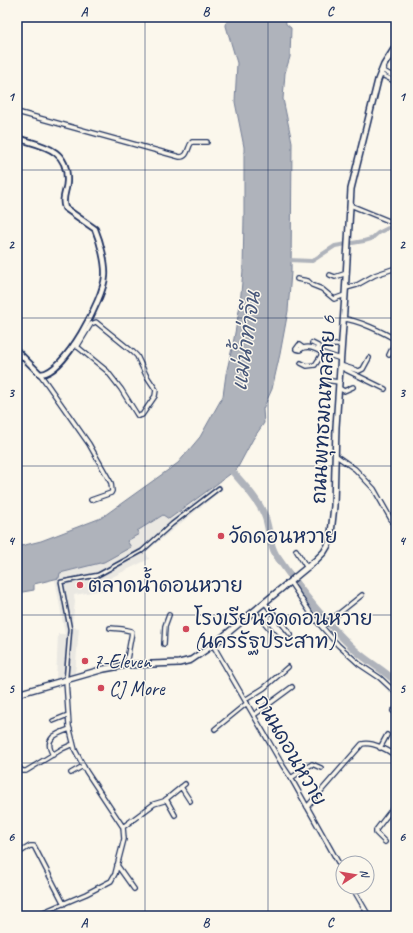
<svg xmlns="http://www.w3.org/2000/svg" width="413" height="933" font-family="Caveat,'Playpen Sans Thai',sans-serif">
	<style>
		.built { fill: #eae8e2 }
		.water { fill: #afb3bb; stroke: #747e96 }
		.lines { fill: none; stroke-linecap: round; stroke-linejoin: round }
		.canal { stroke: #afb3bb; stroke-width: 4 }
		.river { stroke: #afb3bb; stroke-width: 7 }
		.pedestrian-casing { stroke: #1b2f5e; stroke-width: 5.5 }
		.minor-casing { stroke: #1b2f5e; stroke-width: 6 }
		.tertiary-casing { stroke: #1b2f5e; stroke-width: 8 }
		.secondary-casing { stroke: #1b2f5e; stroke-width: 8 }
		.pedestrian { stroke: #fbf7ec; stroke-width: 2.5 }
		.minor { stroke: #fbf7ec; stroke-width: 3.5 }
		.tertiary { stroke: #fbf7ec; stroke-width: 4.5 }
		.secondary { stroke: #fbf7ec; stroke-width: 5 }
		.grid { fill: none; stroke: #1b2f5e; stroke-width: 1; stroke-opacity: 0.55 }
		.poi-dot { fill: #d1495b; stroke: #fbf7ec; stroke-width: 1.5 }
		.labels { text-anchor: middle; stroke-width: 3; stroke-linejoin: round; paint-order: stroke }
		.street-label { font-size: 20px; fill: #1b2f5e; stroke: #fbf7ec }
		.poi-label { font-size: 20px; fill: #1b2f5e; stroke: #fbf7ec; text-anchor: start }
		.water-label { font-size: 21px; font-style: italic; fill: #47577a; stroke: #fbf7ec }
		.neatline { fill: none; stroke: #1b2f5e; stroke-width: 1.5 }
		.grid-label { font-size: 13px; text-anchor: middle; font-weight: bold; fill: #1b2f5e }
	</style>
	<rect width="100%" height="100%" fill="#fbf7ec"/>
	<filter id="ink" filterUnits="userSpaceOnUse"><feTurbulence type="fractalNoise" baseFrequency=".025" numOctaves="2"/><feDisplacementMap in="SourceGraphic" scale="8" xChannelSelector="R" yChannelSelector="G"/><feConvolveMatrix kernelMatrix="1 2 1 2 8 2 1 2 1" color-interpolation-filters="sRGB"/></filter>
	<g filter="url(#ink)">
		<!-- built -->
		<path class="built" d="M218 482 223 489 154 545 146 552 149 559 104 581V590L74 595 75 602 72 627 79 628 75 674 56 680 58 634H65L55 579 59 578 60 573 104 562 131 547 127 541 139 534 137 531 164 515 170 519Z"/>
		<!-- water -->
		<path class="water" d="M227 17H285L286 24 291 28 290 57 285 73 283 99 292 142 291 272 288 311 280 354 272 389 263 409 264 423 253 439 237 469 169 519 163 515 137 531 139 534 127 541 131 547 104 562 60 573 59 578 34 584V590L17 593V547L41 541 101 518 178 463 200 437 223 396 226 374 233 344 240 305 243 270 244 218V147L235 102 237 63 226 26Z"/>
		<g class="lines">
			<!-- canal -->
			<path class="canal" d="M288 260 312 261 335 246 364 241 371 239 378 233 388 228H396"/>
			<!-- river -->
			<path class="river" d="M228 466C240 481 256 496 264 514 270 527 268 542 276 555 299 589 325 622 355 650 368 662 384 670 396 682"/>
			<!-- pedestrian casing -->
			<g class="pedestrian-casing">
				<path id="pedestrian" d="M66 679 70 629 61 582 98 575 142 551 172 524 219 488"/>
			</g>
			<!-- minor casing -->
			<g class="minor-casing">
				<path id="minor" d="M382 70 396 78
					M380 74 396 82
					M17 112 180 157C189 157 187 147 192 142H207
					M350 205 389 221 396 223
					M330 275 335 277 347 273
					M297 279 308 281 312 285 322 289 334 299 345 295
					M346 288 357 285 375 275 396 268
					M343 319C356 319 385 333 396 340
					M312 343 318 346 320 351
					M74 344 107 371 121 389 136 413 138 416 142 415 155 396 156 390 146 375 137 356 133 352 96 322 91 324 77 347
					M332 345H341
					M303 348 299 345 296 349 300 350C307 344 316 349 323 353
					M389 355 396 340
					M301 363 307 366 315 365 323 353 341 359
					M340 365 359 371 363 369 369 358
					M340 367 385 389
					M40 374 89 444 111 483 112 491 111 493 91 500
					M324 380 339 382
					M339 388 344 391 353 387
					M335 455 355 469 374 489 396 528
					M296 550 307 568
					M290 582 314 618 338 645 359 664 380 678 396 693
					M265 603 291 635
					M255 612 278 638
					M322 627 362 595
					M110 628 122 629 131 631 132 632 126 665
					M164 644 165 626 169 615
					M213 645 283 766 291 778 343 871
					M245 700 264 688 288 667
					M393 711 396 709
					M254 715 292 687
					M53 721 68 715
					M215 729 247 703
					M380 748 387 735
					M53 755C43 738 56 734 70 729
					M17 765 22 771H26L62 749 73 744
					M71 773 83 766
					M291 778 312 764 321 768
					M181 787 190 801
					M166 799 175 815
					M307 807 362 744C372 741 388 750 396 756
					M123 827 154 804 164 801 185 784
					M385 842 376 833V830L396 804
					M17 854 30 846H34L64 904
					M117 865 134 889
					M352 887 369 916
					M34 916 86 894 111 881 115 874 124 839 123 827 86 771 75 750 69 726 66 680"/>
			</g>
			<!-- tertiary casing -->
			<g class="tertiary-casing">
				<path id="tertiary" d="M17 138C42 146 68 148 67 181 67 191 61 198 65 208L95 229C100 241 106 263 105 276 104 298 64 375 40 374L17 351"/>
			</g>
			<!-- secondary casing -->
			<g class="secondary-casing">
				<path id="secondary" d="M17 694 104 669 126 665 179 663 191 660 213 645 316 560 324 552 330 542 334 506 336 427 345 295 351 189 378 80 384 65 396 46"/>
			</g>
			<!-- pedestrian -->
			<use href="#pedestrian" class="pedestrian"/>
			<!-- minor -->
			<use href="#minor" class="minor"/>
			<!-- tertiary -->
			<use href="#tertiary" class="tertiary"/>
			<!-- secondary -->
			<use href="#secondary" class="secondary"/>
		</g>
	</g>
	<!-- grid -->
	<path class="grid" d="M145 17V916M268 17V916M17 170H396M17 318H396M17 466H396M17 615H396M17 763H396"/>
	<!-- markers -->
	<g class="poi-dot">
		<circle cx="221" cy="536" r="4"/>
		<circle cx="80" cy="585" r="4"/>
		<circle cx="186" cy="629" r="4"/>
		<circle cx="85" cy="661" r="4"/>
		<circle cx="101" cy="688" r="4"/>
	</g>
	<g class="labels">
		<!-- street labels -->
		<g class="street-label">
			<text transform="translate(323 410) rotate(-87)" y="7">ถนนพุทธมณฑลสาย 6</text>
			<text transform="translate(291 750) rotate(60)" y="7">ถนนดอนหวาย</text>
		</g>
		<!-- poi labels -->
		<g class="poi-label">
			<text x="229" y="543">วัดดอนหวาย</text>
			<text x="88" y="592">ตลาดน้ำดอนหวาย</text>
			<text x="194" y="625">โรงเรียนวัดดอนหวาย<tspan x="194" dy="23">(นครรัฐประสาท)</tspan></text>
			<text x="93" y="668">7-Eleven</text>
			<text x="109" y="695">CJ More</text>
		</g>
		<!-- water labels -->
		<g class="water-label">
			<text transform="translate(246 341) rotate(-82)" y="7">แม่น้ำท่าจีน</text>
		</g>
	</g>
	<!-- margin -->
	<rect width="413" height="933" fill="none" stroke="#fbf7ec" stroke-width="44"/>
	<!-- north arrow -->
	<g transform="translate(355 875) rotate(78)"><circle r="19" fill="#fbf7ec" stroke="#a1a7b3"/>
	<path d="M0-3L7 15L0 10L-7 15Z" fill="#d1495b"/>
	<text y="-6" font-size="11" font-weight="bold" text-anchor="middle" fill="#1b2f5e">N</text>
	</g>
	<rect x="22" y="22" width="369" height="889" class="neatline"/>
	<g class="grid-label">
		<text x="84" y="16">A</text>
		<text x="206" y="16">B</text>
		<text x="330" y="16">C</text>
		<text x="11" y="101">1</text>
		<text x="402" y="101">1</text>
		<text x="11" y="249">2</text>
		<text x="402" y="249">2</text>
		<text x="11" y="397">3</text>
		<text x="402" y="397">3</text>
		<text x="11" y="545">4</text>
		<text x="402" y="545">4</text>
		<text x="11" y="693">5</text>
		<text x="402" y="693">5</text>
		<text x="11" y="841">6</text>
		<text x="402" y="841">6</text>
		<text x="84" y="927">A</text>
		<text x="206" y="927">B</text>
		<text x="330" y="927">C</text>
	</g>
</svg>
